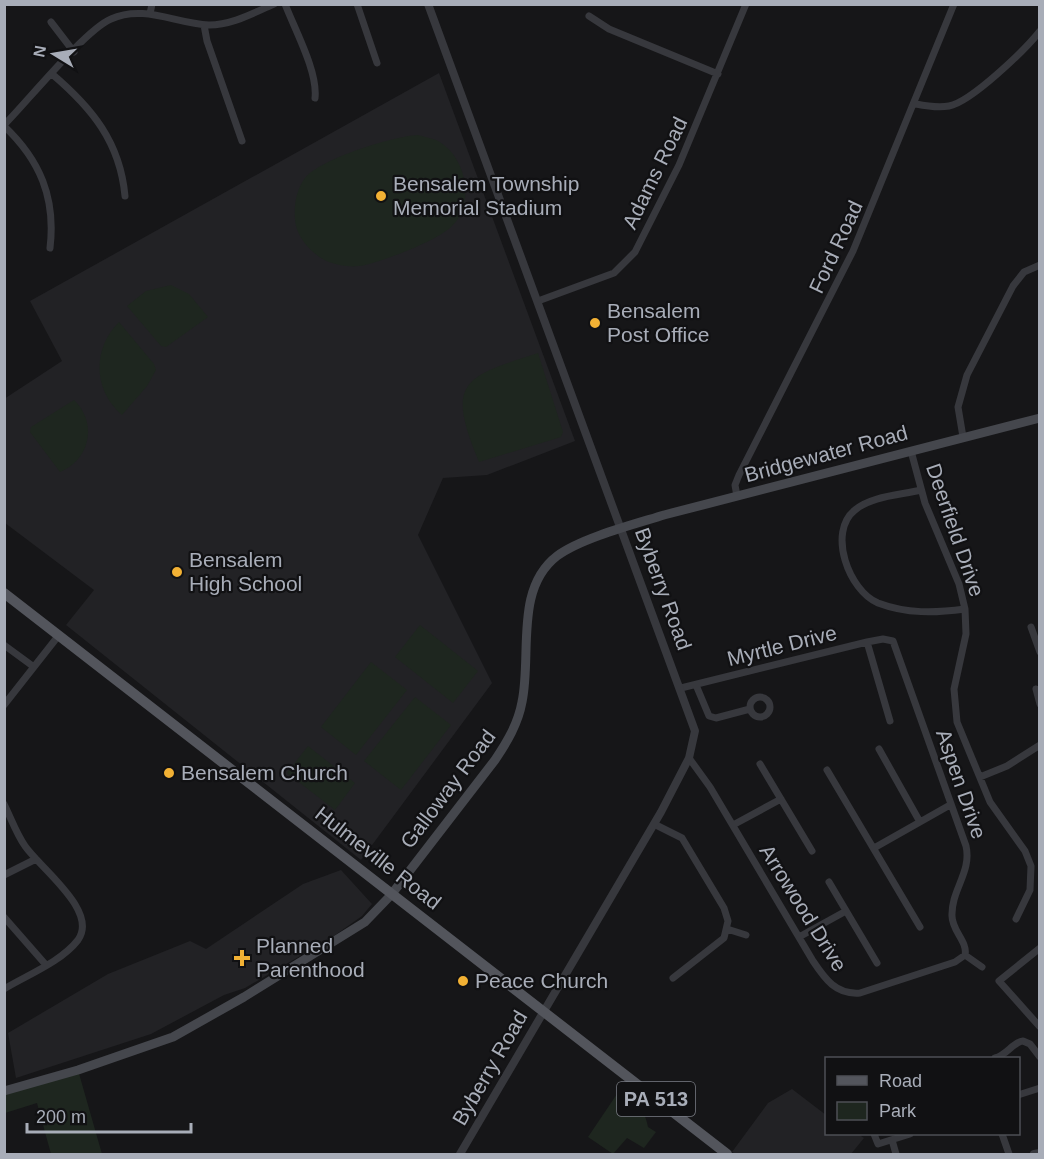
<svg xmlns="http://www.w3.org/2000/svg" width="1044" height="1159" font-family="Arial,sans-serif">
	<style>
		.built { fill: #222225 }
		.green { fill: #1e261f }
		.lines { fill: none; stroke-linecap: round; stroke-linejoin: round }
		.minor { stroke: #37383d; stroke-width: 7 }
		.tertiary { stroke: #37383d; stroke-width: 8 }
		.secondary { stroke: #45474d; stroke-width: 9 }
		.primary { stroke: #53555c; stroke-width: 10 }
		.poi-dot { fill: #f2b134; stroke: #111113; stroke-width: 2 }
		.labels { text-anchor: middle; stroke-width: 4.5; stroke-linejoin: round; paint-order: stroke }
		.shield { fill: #111113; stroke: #7b7e86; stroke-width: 1.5 }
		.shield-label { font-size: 20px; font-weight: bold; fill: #a8adb8 }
		.street-label { font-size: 21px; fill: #a8adb8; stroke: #111113 }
		.poi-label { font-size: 21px; fill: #a8adb8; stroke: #111113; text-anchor: start }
	</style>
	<rect width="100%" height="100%" fill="#161618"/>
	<!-- built -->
	<path class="built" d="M439 73 575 441 487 475 443 478 418 535 492 683 361 860 66 625 94 590 5 523 4 399 62 361 30 301Z
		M341 870 372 904 362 916 331 938 245 988 224 995 151 1034 16 1078 8 1033 108 974 190 941 206 949 303 884Z
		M792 1089 826 1115V1134H858L864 1138 851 1154H736L732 1152 768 1103Z"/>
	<!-- green -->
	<path class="green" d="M418 135C424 137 431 138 436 140 466 155 476 202 452 226 437 241 386 260 365 265 353 268 340 266 329 262 314 256 300 241 296 226 293 211 295 191 305 178 320 159 394 136 418 135Z
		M171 285 189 294 208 317 166 347 161 346 127 306 146 291Z
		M119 322 154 364 156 370 147 386 122 415C93 390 92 349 119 322Z
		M538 353 563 432 561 437 479 462C445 381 464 377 538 353Z
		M74 400C98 423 90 460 60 472L30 432 31 427Z
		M420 625 478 671 453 703 395 657Z
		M371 662 407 690 356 755 321 727Z
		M415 697 451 725 401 790 364 761Z
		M308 746 355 783 335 810 287 773Z
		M78 1070 102 1154H51L37 1103 5 1113V1091Z
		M617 1094C635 1094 645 1110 648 1127L656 1132 644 1148 627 1138 613 1154 588 1137Z"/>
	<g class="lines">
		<!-- minor -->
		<path class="minor" d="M285 4C295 30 318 72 315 98
			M357 4 377 63
			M150 14 152 4
			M589 16 609 29 718 74
			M51 22 74 52
			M204 25 207 41 242 141
			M52 74C92 108 120 142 125 196
			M916 104C926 106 938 108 949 106 971 102 1025 50 1040 31
			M4 125C27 102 85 30 111 19 144 4 176 24 209 25 232 25 253 13 274 4
			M4 126C40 160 56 198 50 248
			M538 301 614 273 635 252 679 165 746 4
			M963 437 958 407 967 375 1013 286 1024 272 1040 265
			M911 451 925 503 959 584 965 609 966 634 954 689 957 722 990 802 1025 851 1031 866 1030 890 1016 919
			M921 490C901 495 871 496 855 510 827 532 849 591 878 603 907 614 935 613 965 609
			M737 496 735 485 739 475 853 251 954 4
			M1031 627 1040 652
			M867 642 890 721
			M4 645 34 667
			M696 685 709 716 716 718 750 709
			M681 688 867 642 883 639 893 641 966 846C972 872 951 890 952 916 952 931 968 942 965 955
			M1036 689 1040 704
			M750 707a10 10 0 1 1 20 0a10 10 0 1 1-20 0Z
			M4 705 59 635
			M879 749 920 822
			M689 758 710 787 813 961C825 979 836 995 860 993L955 962 965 955
			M760 764 812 851
			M827 770 920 927
			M980 777 1007 766 1040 745
			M4 804C11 818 16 833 25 846 40 868 99 911 78 940 61 962 27 975 4 989
			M654 824 682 838 724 908 728 921 724 938 673 978
			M733 825 781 799
			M874 848 950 805
			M4 875 36 859
			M829 882 877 963
			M4 917 46 965
			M727 929 746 935
			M799 937 846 911
			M1040 948 999 981 1040 1027
			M965 955 982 967
			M995 1058C1007 1055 1013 1042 1023 1041L1030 1044 1040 1057
			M1018 1095 1040 1088
			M874 1134 878 1144 910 1134
			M1002 1134 1009 1154
			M892 1140 896 1154"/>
		<!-- tertiary -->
		<path class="tertiary" d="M428 4 695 731 689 758 661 812 460 1154
			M1034 1154 1040 1153"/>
		<!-- secondary -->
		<path class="secondary" d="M4 1091 78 1070 173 1037 244 997 365 922 391 895 495 760C507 742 518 724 522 702 532 655 514 589 557 556 581 538 635 524 664 515L1040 418"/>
		<!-- primary -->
		<path class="primary" d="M4 593 727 1154"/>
	</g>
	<!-- markers -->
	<g class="poi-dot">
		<circle cx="381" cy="196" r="6"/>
		<circle cx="595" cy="323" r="6"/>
		<circle cx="177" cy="572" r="6"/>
		<circle cx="169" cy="773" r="6"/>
		<path d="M239 949h6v6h6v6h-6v6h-6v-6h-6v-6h6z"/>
		<circle cx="463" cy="981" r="6"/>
	</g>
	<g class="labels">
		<!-- shield labels -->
		<rect class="shield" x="617" y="1082" width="78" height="34" rx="4.5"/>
		<g class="shield-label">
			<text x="656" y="1106">PA 513</text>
		</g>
		<!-- street labels -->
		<g class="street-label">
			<text transform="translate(655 173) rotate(-64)" y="7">Adams Road</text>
			<text transform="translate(836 247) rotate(-65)" y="7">Ford Road</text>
			<text transform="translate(826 454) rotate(-15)" y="7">Bridgewater Road</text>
			<text transform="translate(955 530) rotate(71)" y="7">Deerfield Drive</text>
			<text transform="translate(663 589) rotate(70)" y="7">Byberry Road</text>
			<text transform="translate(782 646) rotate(-14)" y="7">Myrtle Drive</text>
			<text transform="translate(961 784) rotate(71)" y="7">Aspen Drive</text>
			<text transform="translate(448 789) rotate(-53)" y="7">Galloway Road</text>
			<text transform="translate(378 858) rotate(38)" y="7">Hulmeville Road</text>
			<text transform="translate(803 908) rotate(58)" y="7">Arrowood Drive</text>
			<text transform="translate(490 1068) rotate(-60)" y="7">Byberry Road</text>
		</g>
		<!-- poi labels -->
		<g class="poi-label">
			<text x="393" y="191">Bensalem Township<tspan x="393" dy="24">Memorial Stadium</tspan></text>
			<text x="607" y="318">Bensalem<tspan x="607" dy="24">Post Office</tspan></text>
			<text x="189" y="567">Bensalem<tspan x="189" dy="24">High School</tspan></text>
			<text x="181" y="780">Bensalem Church</text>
			<text x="256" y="953">Planned<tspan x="256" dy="24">Parenthood</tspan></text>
			<text x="475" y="988">Peace Church</text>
		</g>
	</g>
	<!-- border -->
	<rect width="1044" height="1159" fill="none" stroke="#a8adb8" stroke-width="12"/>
	<!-- legend -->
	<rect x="825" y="1057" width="195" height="78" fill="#111113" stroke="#4d4f55" stroke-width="1.5"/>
	<rect x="837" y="1076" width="30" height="9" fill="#53555c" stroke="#4d4f55" stroke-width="1.5"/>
	<text x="879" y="1087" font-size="18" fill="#a8adb8">Road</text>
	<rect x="837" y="1102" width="30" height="18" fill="#1e261f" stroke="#4d4f55" stroke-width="1.5"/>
	<text x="879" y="1117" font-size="18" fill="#a8adb8">Park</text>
	<!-- north arrow -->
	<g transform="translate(54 54) rotate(281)" stroke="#111113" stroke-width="4.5" paint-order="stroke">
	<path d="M0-4.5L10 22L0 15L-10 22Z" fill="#a8adb8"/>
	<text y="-9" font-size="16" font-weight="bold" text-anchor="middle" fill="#a8adb8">N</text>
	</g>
	<!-- scale -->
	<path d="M27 1123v9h164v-9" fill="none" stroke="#a8adb8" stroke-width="3"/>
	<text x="36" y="1123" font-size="18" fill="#a8adb8" stroke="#111113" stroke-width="4.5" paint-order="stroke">200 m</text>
</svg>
